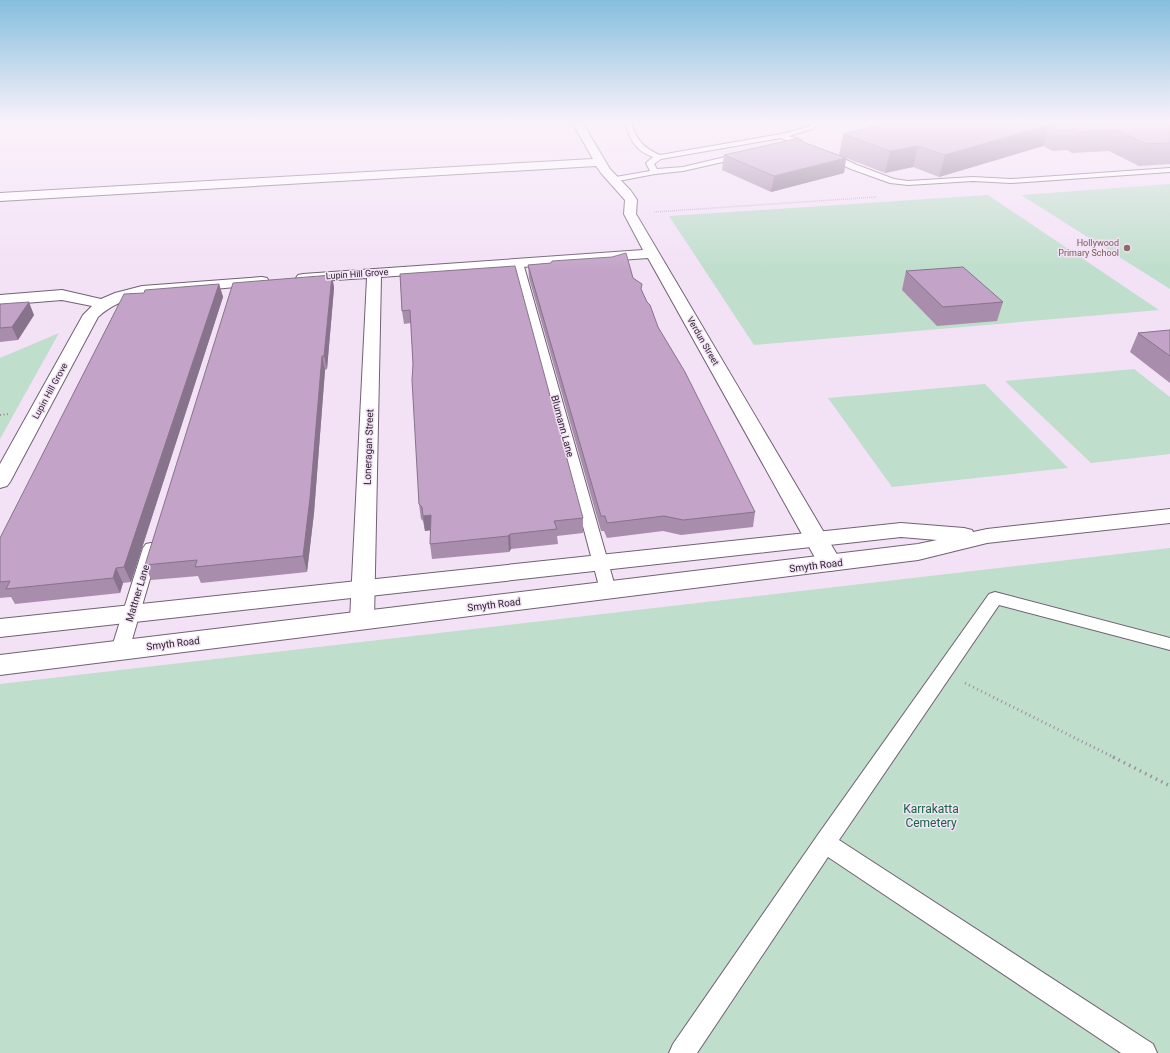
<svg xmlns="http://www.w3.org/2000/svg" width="1170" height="1053" font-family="Roboto,sans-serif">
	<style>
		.green { fill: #bfdecc }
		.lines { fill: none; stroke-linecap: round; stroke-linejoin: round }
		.lane-casing { stroke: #716173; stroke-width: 2 }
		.street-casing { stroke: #716173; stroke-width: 2 }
		.secondary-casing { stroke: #716173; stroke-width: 2 }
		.path-far3 { stroke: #9b8e9d; stroke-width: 1.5; stroke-dasharray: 0.5 1.5; stroke-linecap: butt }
		.path-far2 { stroke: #9b8e9d; stroke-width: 2; stroke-dasharray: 1 2.5; stroke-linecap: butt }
		.path-far1 { stroke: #9b8e9d; stroke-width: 3; stroke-dasharray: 1 3.5; stroke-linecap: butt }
		.path { stroke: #9b8e9d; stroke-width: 3.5; stroke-dasharray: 1.5 4.5; stroke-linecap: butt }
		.lane { fill: #fff; fill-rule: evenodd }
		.street { fill: #fff; fill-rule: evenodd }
		.secondary { fill: #fff; fill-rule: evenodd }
		.wall { fill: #a88dac }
		.shaded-wall { fill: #88738c }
		.building { fill: #c3a4c8; stroke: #88738c }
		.education-dot { fill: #8d6e63; stroke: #f3e1f6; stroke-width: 1.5 }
		.labels { text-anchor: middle; stroke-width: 3; stroke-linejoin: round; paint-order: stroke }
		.far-education-label { font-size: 9px; fill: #785e54; stroke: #f3e1f6; text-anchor: end }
		.far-street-label { font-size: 9px; fill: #261f27; stroke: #f3e1f6 }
		.street-label { font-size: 10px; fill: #261f27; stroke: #f3e1f6 }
		.near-park-label { font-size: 12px; fill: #176443; stroke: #f3e1f6 }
	</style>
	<rect width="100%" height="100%" fill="#f3e1f6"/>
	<!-- green -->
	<path class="green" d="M1170 184V289L1021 195Z
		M988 195 1159 310 754 345 669 216Z
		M59 333 0 439V358Z
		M1134 369 1170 397V454L1091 463 1005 381Z
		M985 384 1068 468 892 487 828 398Z
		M1170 548V1053H0V684Z"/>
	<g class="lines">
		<!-- lane casing -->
		<g class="lane-casing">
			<path id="lane" d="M625 122H631C636 139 643 148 660 155L781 134 808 127 813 122H821L812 129 789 136 801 140V144L782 147V143L790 142 781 138 661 159 654 164 657 169 683 167 742 153 746 155 745 157 683 171 655 174 613 182H610V178L650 171 646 163 653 157C636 151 629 139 625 122Z
				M825 153H831L857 165 894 179 908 181 973 177 1011 179 1170 168V172L1011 183 973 181 908 185 890 183 851 169 825 157Z
				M518 260 523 263 616 590 614 594 608 596 602 594 600 590 513 263Z
				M151 543 156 544 159 548 129 650 126 655 120 657 114 655 111 650 143 548 146 544Z
				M995 592 1170 638V650L999 605 839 840 1153 1044 1157 1053H1121L828 857 697 1053H669L673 1044 817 836 989 594Z"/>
		</g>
		<!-- street casing -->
		<g class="street-casing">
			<path id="street" d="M572 122H582L610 169 631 191 637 200 636 214 842 563 838 569 830 571 822 569 818 563 648 258 381 277 374 620 371 626 362 629 353 626 350 620 367 278 303 282 298 281 296 278 298 275 303 274 643 250 624 214 625 200 601 173 596 166 0 201V193L593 159Z
				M262 277 267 278 269 281 267 284 142 296C124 300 111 305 98 317L10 482 7 486 0 488V464L83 315 92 306 62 300 0 305V295L62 290 101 299 115 293 142 286Z"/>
		</g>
		<!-- secondary casing -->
		<g class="secondary-casing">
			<path id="secondary" d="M1170 509V523L987 543 918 560 0 675V655L918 544 937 540 901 537 0 637V619L901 523 964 528 972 530 973 532 987 529Z"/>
		</g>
		<!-- path-far3 -->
		<path class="path-far3" d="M654 212 876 197"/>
		<!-- path-far2 -->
		<path class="path-far2" d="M0 415 9 414"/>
		<!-- path-far1 -->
		<path class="path-far1" d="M965 683 1115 758"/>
		<!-- path -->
		<path class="path" d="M1113 757 1170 786"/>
		<!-- lane -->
		<use href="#lane" class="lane"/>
		<!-- street -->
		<use href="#street" class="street"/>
		<!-- secondary -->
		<use href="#secondary" class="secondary"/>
	</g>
	<!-- wall -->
	<path class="wall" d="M879 122H1170V164L1139 166 1109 151 1072 153 1067 150 1053 151 1043 146 939 177 913 167 885 173 846 158 844 173 771 192 722 170 724 155H839L843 134 885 124Z
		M551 263 633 278 642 291 658 327 755 512 753 527 681 535 663 531 607 538 604 531H601L529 278 528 265Z
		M906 271 1003 302 997 321 937 326 902 290Z
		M400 274 583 518V533L557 536 558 544 511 549 509 552 432 559 430 544V530L425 531 423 521 421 519 419 504 411 323 404 324 402 311Z
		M332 275 334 288 327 369 325 370 314 513 307 572 201 583 198 576 151 580 145 565Z
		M219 284 223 297 131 582 123 583 120 593 15 604 11 597 0 598V538Z
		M0 304 34 315 18 340 0 342Z
		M1170 330V383L1130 352 1138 333Z"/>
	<!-- shaded-wall -->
	<path class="shaded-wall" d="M1049 125 1043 146 939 177 945 155Z
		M918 146 913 167 885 173 890 151Z
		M846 158 844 173 771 192 774 176Z
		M332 275 334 288 327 369 324 356Z
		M219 284 223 297 131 582 124 567Z
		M29 302 34 315 18 340 12 327Z
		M322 356 325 370 314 513 307 572 303 556Z
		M431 515 433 530 425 531 423 516Z
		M510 534 511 549 509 552 508 536Z
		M116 568 123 583 120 593 113 578Z"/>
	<!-- building -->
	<path class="building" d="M895 122H1170V143L1147 144 1117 130 1079 132 1075 129 1060 130 1049 125 945 155 918 146 890 151 843 134Z
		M795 139 846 158 774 176 724 155Z
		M626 253 633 278 642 284 641 289 647 302 650 305 658 327 685 372 755 512 683 520 664 516 607 523 605 516H601L528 265 551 263 552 261 612 257Z
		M515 266 583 518 554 521 557 529 510 534 508 536 430 544 431 515 423 516 422 507 419 504 412 380 413 364 410 310 402 311 400 274Z
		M963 267 1003 302 943 307 906 271Z
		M332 275 324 356H322L310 498 303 556 195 567 197 560 145 565 233 283Z
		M219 284 124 567 116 568 113 578 6 589 10 581 0 582V538L124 294 144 293 145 290Z
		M29 302 12 327 0 328V304Z
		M1170 330V356L1138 333Z"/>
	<!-- sky -->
	<linearGradient id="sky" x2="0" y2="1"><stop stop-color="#85bedd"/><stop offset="0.45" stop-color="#faf2fb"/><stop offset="1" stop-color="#faf2fb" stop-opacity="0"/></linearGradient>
	<rect width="1170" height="270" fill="url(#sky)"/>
	<!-- markers -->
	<circle class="education-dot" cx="1127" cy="248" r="4"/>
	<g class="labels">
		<!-- far-education labels -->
		<g class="far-education-label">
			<text x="1119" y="246">Hollywood<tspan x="1119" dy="10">Primary School</tspan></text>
		</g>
		<!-- far-street labels -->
		<g class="far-street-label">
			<text transform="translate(357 274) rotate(-4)" y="3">Lupin Hill Grove</text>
			<text transform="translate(703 341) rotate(60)" y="3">Verdun Street</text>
			<text transform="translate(50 391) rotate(-61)" y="3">Lupin Hill Grove</text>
		</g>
		<!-- street labels -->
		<g class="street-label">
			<text transform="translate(563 426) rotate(75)" y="4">Blumann Lane</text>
			<text transform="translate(368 447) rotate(-88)" y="4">Loneragan Street</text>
			<text transform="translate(816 565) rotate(-7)" y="4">Smyth Road</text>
			<text transform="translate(137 593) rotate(-73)" y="4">Mattner Lane</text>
			<text transform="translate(494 604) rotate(-7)" y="4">Smyth Road</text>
			<text transform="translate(173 643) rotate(-7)" y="4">Smyth Road</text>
		</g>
		<!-- near-park labels -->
		<g class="near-park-label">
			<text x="931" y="813">Karrakatta<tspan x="931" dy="14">Cemetery</tspan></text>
		</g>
	</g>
</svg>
